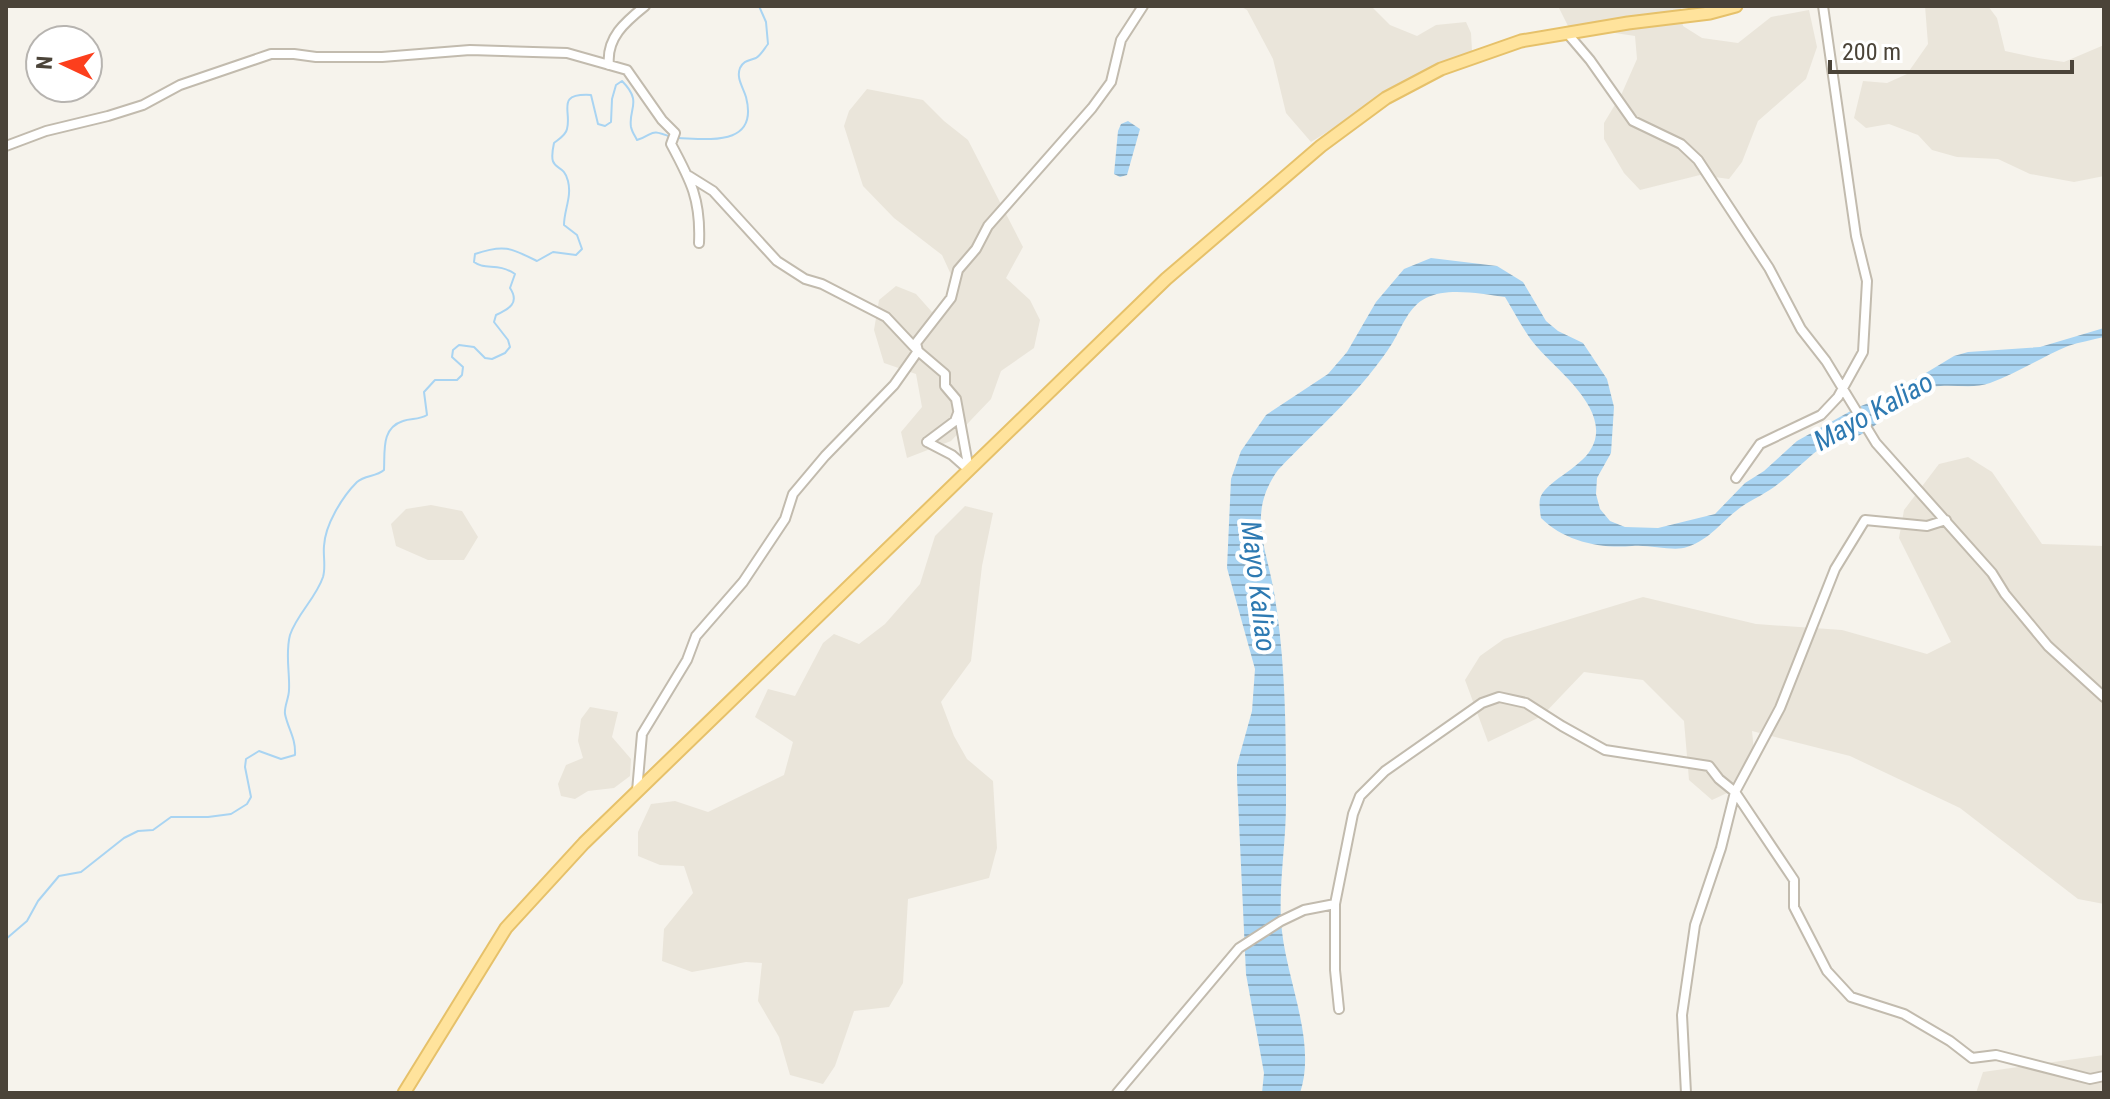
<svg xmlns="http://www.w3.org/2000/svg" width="2110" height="1099" font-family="'Roboto Condensed',sans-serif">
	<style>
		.residential { fill: #eae5da }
		.water { fill: url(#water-rules) }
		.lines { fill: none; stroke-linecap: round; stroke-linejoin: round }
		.stream { stroke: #a9d4f2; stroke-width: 2 }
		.minor-casing { stroke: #c2bbae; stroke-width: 12 }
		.major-casing { stroke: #e6c16a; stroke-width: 15 }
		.minor { stroke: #fff; stroke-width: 8 }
		.major { stroke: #ffe39c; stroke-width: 11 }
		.labels { text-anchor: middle; stroke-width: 8; stroke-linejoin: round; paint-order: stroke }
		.water-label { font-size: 28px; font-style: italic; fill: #2e7ab2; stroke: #fff }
	</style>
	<defs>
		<pattern id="water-rules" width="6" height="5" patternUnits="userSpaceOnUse" patternTransform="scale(2)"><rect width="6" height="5" fill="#a9d4f2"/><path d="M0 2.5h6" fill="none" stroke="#8caec5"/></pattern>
	</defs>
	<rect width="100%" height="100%" fill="#f6f3ec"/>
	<!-- residential -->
	<path class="residential" d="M1240 6H1371L1390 25 1417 36 1436 25 1466 22 1471 33 1472 51 1395 90 1311 142 1286 113 1273 59 1247 10Z
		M1558 6H1681L1683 26 1702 38 1738 43 1771 17 1809 10 1817 47 1806 79 1758 121 1742 162 1729 179 1700 175 1640 190 1624 173 1604 139V123L1622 93 1637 59 1635 36 1568 26Z
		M1925 6H1988L1997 18 2005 51 2038 58 2064 62 2104 45V176L2074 182 2030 174 1998 159 1957 157 1932 150 1918 135 1889 124 1866 128 1854 118 1863 81 1887 83 1907 74 1928 44Z
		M867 89 923 100 944 121 968 140 1023 247 1006 278 1030 300 1040 320 1034 348 1001 371 991 399 951 441 907 458 901 432 922 407 916 374 884 363 874 330 879 300 896 286 916 294 932 312 949 296 953 279 942 255 894 218 863 186 844 126 849 111Z
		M1968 457 1992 472 2042 544 2104 546V904L2078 899 1960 808 1850 756 1752 731 1755 761 1740 787 1712 800 1689 780 1684 721 1643 680 1584 672 1542 716 1488 742 1465 680 1480 656 1504 639 1643 597 1756 624 1842 630 1927 654 1951 642 1899 538 1904 510 1939 464Z
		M431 505 462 511 478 537 464 560H428L396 546 391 524 406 509Z
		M965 506 993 513 982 566 971 661 941 702 954 736 967 759 993 781 997 848 989 878 908 899 903 983 889 1007 854 1011 835 1066 823 1084 790 1075 779 1037 758 1001 762 963 746 962 692 972 662 961 664 929 693 893 684 866 660 865 638 856V832L651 804 675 801 708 812 784 775 793 742 755 717 768 689 795 696 823 643 834 634 859 644 885 624 920 584 935 536Z
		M590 707 618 712 612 737 631 759 630 776 614 788 588 791 575 799 561 796 558 784 566 765 583 758 578 741 581 719Z
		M2104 1055V1093H1976L1983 1072Z"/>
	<!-- water -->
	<path class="water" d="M1128 121 1140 129 1127 175 1120 177 1114 174 1118 131 1121 124Z
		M1431 258 1497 266 1523 282 1546 321 1558 331 1583 343 1607 379 1614 407 1611 453 1597 478 1596 494 1600 509 1610 521 1625 527 1658 528 1715 514 1745 483 1764 471 1797 441 1856 408 1891 394 1954 356 1968 352 2040 347 2104 328V337C2092 340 2080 342 2068 346 2042 357 2017 373 1990 383 1969 391 1943 380 1918 391 1894 402 1866 447 1836 438 1814 450 1798 469 1778 484 1767 493 1753 499 1741 507 1722 521 1711 539 1687 547 1674 552 1649 544 1632 546 1600 549 1564 541 1541 518 1540 512 1539 504 1540 499 1544 482 1580 469 1591 449 1613 412 1559 372 1538 348 1525 334 1515 313 1505 297 1481 294 1448 287 1426 298 1409 306 1402 327 1393 342 1363 390 1317 429 1278 470 1247 513 1266 546 1274 592 1286 663 1286 732 1286 804 1286 842 1279 881 1281 919 1283 974 1318 1040 1300 1093H1262L1264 1073 1246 974 1237 779V765L1252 711 1255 669 1227 568 1231 479 1241 451 1266 415 1328 374 1347 352 1376 302 1404 269Z"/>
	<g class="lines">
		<!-- stream -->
		<path class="stream" d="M678 138C708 139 759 147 746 97 743 87 736 78 740 68 744 60 749 61 756 58 761 55 764 49 768 44L766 22 759 6
			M6 939 27 921 38 901 59 876 81 872 124 838 138 831 153 830 171 817H208L231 814 247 804 251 797 245 767 246 759 259 751 281 759 295 755C296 738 288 729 285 714 284 706 289 698 289 690 290 672 285 654 290 635 297 614 316 598 323 577 326 567 323 556 324 546 325 525 342 497 357 482 365 475 376 477 384 470 385 451 381 428 403 421 411 418 419 420 427 415L424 392 435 380H457L462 375 463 367 452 357 453 350 459 345 474 347 485 358 492 359 505 353 510 347 508 340 494 322 496 315C509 309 520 303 510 288L515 274C497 262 486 271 474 262L475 254C504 244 511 248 537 261L553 252 576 255 582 249 577 235 564 225C564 210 572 197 568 181 563 160 547 175 554 143 559 139 566 135 567 129 572 111 555 93 591 95L598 124 605 126 611 122 612 99 616 85 622 81C643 102 628 109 631 127 632 132 635 136 637 140 656 134 648 128 671 137"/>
		<!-- minor casing -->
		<g class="minor-casing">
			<path id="minor" d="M1567 33 1590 60 1633 121 1681 144 1698 160 1769 268 1801 329 1826 361 1876 443 1992 573 2005 594 2048 646 2104 697
				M609 65C606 38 625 22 645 6
				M6 146 46 131 108 116 143 105 180 85 271 54H294L316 57H382L470 50 567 53 627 70 662 120 675 133 671 144C691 181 701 200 699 243
				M689 176 713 191 777 261 805 279 822 284 886 317 918 351 945 374V386L956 399 969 470
				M927 442 952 455 969 470
				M927 442 955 421 958 413
				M1736 478 1760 444 1821 415 1838 397 1863 352 1867 281 1856 236 1823 6
				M637 791 642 734 687 660 696 636 743 582 785 519 793 494 825 456 894 385 918 351 916 343 951 298 958 270 976 249 988 226 1092 108 1111 82 1121 40 1143 6
				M1339 1009 1335 970V904L1353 814 1360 796 1385 771 1482 703 1499 697 1526 703 1562 726 1605 750 1709 766 1719 779 1735 792 1794 880V907L1827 971 1851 997 1904 1014 1950 1041 1972 1058 1996 1055 2090 1079 2104 1076
				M1117 1093 1239 948 1281 921 1304 910 1335 904
				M1686 1093 1682 1015 1695 925 1721 848 1735 792 1780 708 1835 569 1865 520 1927 526 1946 520"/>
		</g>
		<!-- major casing -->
		<g class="major-casing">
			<path id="major" d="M404 1093 506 928 584 843 1166 279 1321 146 1386 98 1441 69 1521 41 1628 23 1710 13 1736 6"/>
		</g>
		<!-- minor -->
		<use href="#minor" class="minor"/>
		<!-- major -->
		<use href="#major" class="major"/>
	</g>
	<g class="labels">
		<!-- water labels -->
		<g class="water-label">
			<text transform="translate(1873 411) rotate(-29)" y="10">Mayo Kaliao</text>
			<text transform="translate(1259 586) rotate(83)" y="10">Mayo Kaliao</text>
		</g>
	</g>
	<!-- border -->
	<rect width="2110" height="1099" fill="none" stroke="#4b4439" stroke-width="16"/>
	<!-- north arrow -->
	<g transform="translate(64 64) rotate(274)"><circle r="38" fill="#ffffff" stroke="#b7b4b0" stroke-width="2"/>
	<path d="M0-6L14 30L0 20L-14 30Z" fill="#fc3f1d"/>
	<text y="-12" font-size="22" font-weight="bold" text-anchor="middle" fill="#4b4439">N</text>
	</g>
	<!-- scale -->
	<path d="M1830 60v12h242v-12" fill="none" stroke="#4b4439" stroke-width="4"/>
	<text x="1842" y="60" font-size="24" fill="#4b4439" stroke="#ffffff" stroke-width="6" paint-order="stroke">200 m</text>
</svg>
